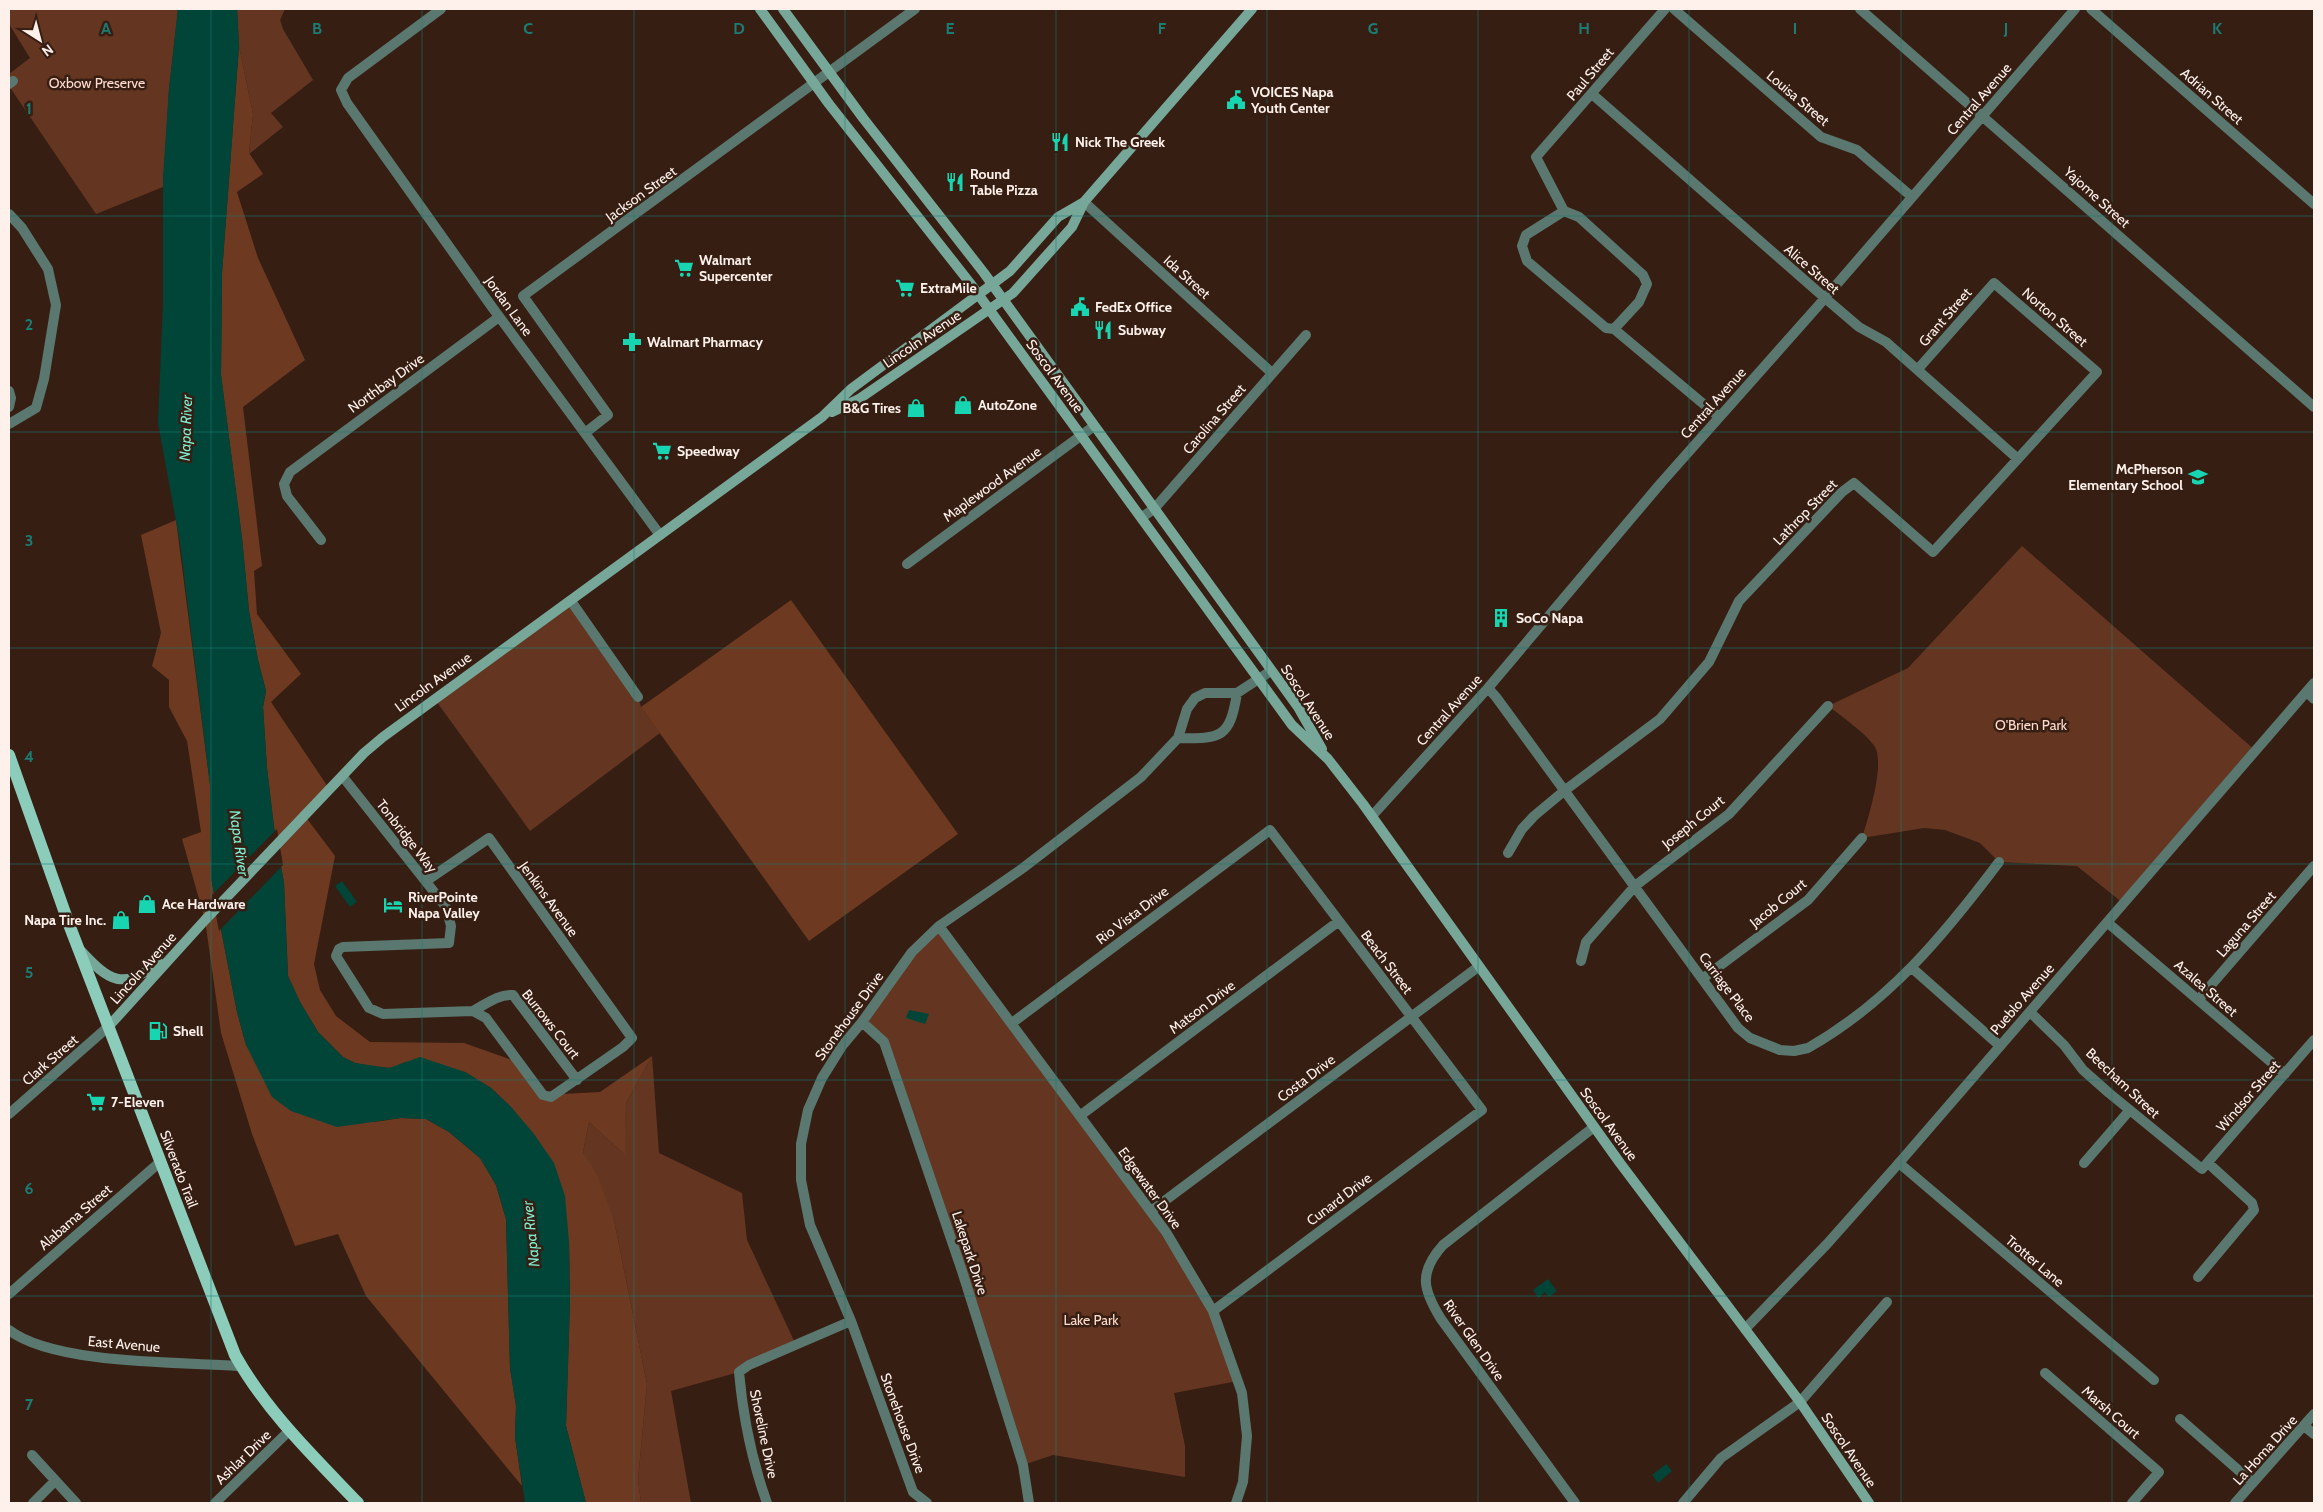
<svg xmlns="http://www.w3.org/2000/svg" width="2323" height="1512" font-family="Cabin,sans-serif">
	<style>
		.green { fill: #643621 }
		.forest { fill: #6d3920 }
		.water { fill: #004538 }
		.pier { fill: #361e13 }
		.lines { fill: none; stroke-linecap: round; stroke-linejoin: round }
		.minor { stroke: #5a786f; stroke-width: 10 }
		.tertiary { stroke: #5a786f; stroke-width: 10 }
		.secondary { stroke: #76a799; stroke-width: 10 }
		.primary { stroke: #8cccba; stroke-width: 12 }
		.grid { fill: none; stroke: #1b7c74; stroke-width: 1; stroke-opacity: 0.55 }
		.labels { text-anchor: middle; stroke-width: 5; stroke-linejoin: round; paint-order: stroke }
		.street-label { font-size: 14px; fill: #fef1eb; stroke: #361e13 }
		.park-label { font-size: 14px; fill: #fedbcb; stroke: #361e13 }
		.poi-label { font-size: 14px; font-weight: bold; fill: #fef1eb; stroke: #361e13; text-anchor: start }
		.water-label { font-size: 15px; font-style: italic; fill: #7ceed1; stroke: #361e13 }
		.grid-label { font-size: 16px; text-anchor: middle; font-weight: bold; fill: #1b7c74; stroke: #361e13; stroke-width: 5; stroke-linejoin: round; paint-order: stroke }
	</style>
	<rect width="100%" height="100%" fill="#361e13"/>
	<!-- green -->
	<path class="green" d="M9 9H178L169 89 163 187 96 214 9 86V74L30 58 9 24Z
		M237 9H285L280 20 283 29 313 80 271 113 283 127 249 154 253 114 239 46Z
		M2022 546 2256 751 2124 904 2077 866 1999 862 1980 843 1945 830 1924 828 1862 838C1868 819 1885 765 1875 747 1868 735 1840 715 1828 706L1908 668Z
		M571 601 638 697 641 707 660 733 530 831 434 698Z
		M939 926 1081 1115 1213 1311 1238 1381 1174 1393 1185 1446V1477L1053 1455 1023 1465 884 1042 862 1022 912 952Z
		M652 1056 659 1153 742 1193 747 1240 796 1345 739 1372 671 1391 691 1503H641L638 1480 647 1384 614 1220 583 1152 589 1122 624 1154 626 1103Z"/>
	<!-- forest -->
	<path class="forest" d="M239 46 253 114 249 153 263 174 237 192 258 258 305 360 243 407 262 566 254 571 257 614 301 674 271 702 330 790 305 816 335 856 314 964 320 990 336 1016 370 1042 464 1043 518 1062 543 1095 600 1092 652 1056 626 1103 625 1155 589 1122 583 1152 597 1175 614 1220 647 1384 638 1480 641 1503H586L566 1426 570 1302 569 1242 512 1108 491 1088 465 1072 405 1062 393 1068 375 1067 355 1063 343 1057 318 1032 300 1002 288 976 284 883 274 827 267 768 263 707 266 691 258 660 249 611 242 538 221 375 222 273Z
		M176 520 210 785 211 878 237 1012 246 1045 374 1122 401 1118 426 1119 449 1132 480 1158 496 1185 506 1219 510 1368 516 1406 515 1437 522 1486 366 1296 338 1234 295 1246 252 1134 221 1033 205 920 182 839 201 832 187 741 169 707V680L152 666 161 633 141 535Z
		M791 600 958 834 809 941 641 707Z"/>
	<!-- water -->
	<path class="water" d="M178 9H237L239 46 222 273 221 375 242 538 249 611 258 660 266 691 263 707 267 768 274 827 284 883 288 976 300 1002 318 1032 343 1057 355 1063 389 1068 420 1057 465 1072 491 1088 512 1108 534 1134 554 1163 565 1196 569 1242 570 1302 566 1426 586 1503H525L515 1437 516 1406 510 1368 506 1219 496 1185 480 1158 449 1132 426 1119 401 1118 337 1127 291 1111 272 1097 246 1045 237 1012 211 878 210 785 180 543 158 423 163 301V176L169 89Z
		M342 881 357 902 350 907 335 886Z
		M909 1010 929 1014 925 1024 906 1018Z
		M1548 1279 1557 1291 1549 1297 1545 1292 1539 1298 1533 1290Z
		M1666 1464 1672 1471 1658 1483 1652 1475Z"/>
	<!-- pier -->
	<path class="pier" d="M277 829 283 865 219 931 212 895Z"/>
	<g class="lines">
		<!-- minor -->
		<path class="minor" d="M441 9 348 78 341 90 347 103 492 307 660 535
			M1674 9 1821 137 1857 150 1912 197
			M1860 9 2314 407
			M2091 9 2314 204
			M9 84 13 81
			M1592 94 1825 298 1859 327 1886 342 2018 459
			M1084 202 1272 373
			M1564 211 1526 235 1522 246 1527 261 1606 328 1614 329 1719 417
			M9 214 22 228 48 269 56 305 44 379 36 408 9 424
			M1614 329 1639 302 1647 284 1643 275 1579 217 1564 211 1536 157 1665 9
			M9 391 11 398 9 407
			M585 433 608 415 523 296 915 9
			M1142 517 1154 509 1306 335
			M321 540 287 496 284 484 290 472 499 317
			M907 564 1094 426
			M571 601 638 697
			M1488 688 1496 697 1738 1028 1750 1038 1780 1050 1794 1051 1808 1048C1889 1002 1944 935 1999 862
			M2307 692 2314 699
			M1178 738C1221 739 1230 738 1237 693
			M343 777 446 907 451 926 449 943 343 947 339 949 336 956 369 1008 383 1014 473 1011 486 1018 543 1095 551 1097 623 1047 632 1038 489 838 426 881
			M1372 816 1488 688 1661 483 1818 306 2075 9
			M1508 853 1522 829 1534 816 1564 791 1660 719 1709 662 1739 601 1842 492 1854 483 1933 552 2097 372 1994 283 1918 369
			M2108 923 2285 1074
			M939 926 1166 1232 1213 1311 1242 1393 1247 1436 1243 1482 1236 1503
			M1581 961 1586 942 1635 886 1729 814 1828 706
			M1912 968 2000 1046
			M1702 979 1808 900 1862 838
			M2199 999 2314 866
			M473 1011C486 1004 498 994 513 995L577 1080
			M2030 1012 2064 1045 2083 1070 2109 1093 2202 1169 2314 1040
			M862 1022 884 1042 962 1271 1023 1465 1029 1503
			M1012 1023 1270 830 1482 1110 1213 1311
			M9 1114 109 1026
			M1081 1115 1339 921
			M1899 1163 2154 1380
			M2084 1163 2129 1111
			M1151 1211 1478 967
			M2198 1277 2254 1210 2252 1203 2208 1163
			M9 1294 160 1162
			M2045 1373 2159 1472 2132 1503
			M2180 1419 2253 1483
			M2304 1426 2314 1434
			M32 1455 76 1503
			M33 1503 55 1481
			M215 1503 289 1431
			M767 1503C752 1461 743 1417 739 1372L749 1365 851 1321
			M927 1503 913 1492 851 1321 810 1225 801 1180V1144L808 1110 822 1078 842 1046 862 1022 912 952 939 926 1023 868 1141 777 1178 738 1187 709 1195 698 1205 693H1237L1271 671
			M1575 1503 1441 1319C1423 1290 1418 1273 1443 1245L1594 1127
			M1683 1503 1721 1458 1800 1402 1887 1302
			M2235 1503 2314 1414"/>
		<!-- tertiary -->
		<path class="tertiary" d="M1745 1329 1827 1244 1899 1163 2314 683
			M9 1330C54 1365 183 1362 241 1366"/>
		<!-- secondary -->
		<path class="secondary" d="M760 9 829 104 970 283 1292 725 1328 759 1363 804 1620 1163 1800 1402 1869 1503
			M783 9 863 118 984 273 1298 707 1322 749
			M832 412 859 399 1013 293 1072 227 1084 202 1252 9
			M81 951C110 982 122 990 159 963
			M109 1026 205 920 364 753 383 737 822 417 851 389 1010 271 1058 217 1084 202"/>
		<!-- primary -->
		<path class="primary" d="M9 755 70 927 235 1355C267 1412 313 1456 358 1503"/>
	</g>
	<!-- grid -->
	<path class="grid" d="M211 9V1503M422 9V1503M634 9V1503M845 9V1503M1056 9V1503M1267 9V1503M1478 9V1503M1689 9V1503M1901 9V1503M2112 9V1503M9 216H2314M9 432H2314M9 648H2314M9 864H2314M9 1080H2314M9 1296H2314"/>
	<!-- icons -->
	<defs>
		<g id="civic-bare" transform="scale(1.5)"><path d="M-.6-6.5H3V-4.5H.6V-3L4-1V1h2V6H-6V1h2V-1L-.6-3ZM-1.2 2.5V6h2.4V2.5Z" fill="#18d5b2" stroke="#361e13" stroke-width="2.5" paint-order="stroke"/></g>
		<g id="restaurant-bare" transform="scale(1.5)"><path d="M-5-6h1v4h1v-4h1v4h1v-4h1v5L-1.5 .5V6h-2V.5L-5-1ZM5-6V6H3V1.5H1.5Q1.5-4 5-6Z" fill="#18d5b2" stroke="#361e13" stroke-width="2.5" paint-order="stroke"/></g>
		<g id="supermarket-bare" transform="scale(1.5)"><path d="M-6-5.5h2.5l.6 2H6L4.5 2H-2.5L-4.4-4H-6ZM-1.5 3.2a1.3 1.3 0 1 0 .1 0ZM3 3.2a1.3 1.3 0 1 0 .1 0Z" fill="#18d5b2" stroke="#361e13" stroke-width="2.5" paint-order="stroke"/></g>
		<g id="pharmacy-bare" transform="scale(1.5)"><path d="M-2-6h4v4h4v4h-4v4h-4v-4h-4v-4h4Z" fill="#18d5b2" stroke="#361e13" stroke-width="2.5" paint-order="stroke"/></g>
		<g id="shop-bare" transform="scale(1.5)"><path d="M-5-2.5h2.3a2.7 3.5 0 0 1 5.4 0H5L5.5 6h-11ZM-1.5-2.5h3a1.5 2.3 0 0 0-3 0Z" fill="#18d5b2" stroke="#361e13" stroke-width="2.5" paint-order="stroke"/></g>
		<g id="school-bare" transform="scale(1.5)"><path d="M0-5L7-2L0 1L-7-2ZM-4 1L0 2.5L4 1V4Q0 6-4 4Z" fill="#18d5b2" stroke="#361e13" stroke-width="2.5" paint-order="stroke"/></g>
		<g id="building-bare" transform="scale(1.5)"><path d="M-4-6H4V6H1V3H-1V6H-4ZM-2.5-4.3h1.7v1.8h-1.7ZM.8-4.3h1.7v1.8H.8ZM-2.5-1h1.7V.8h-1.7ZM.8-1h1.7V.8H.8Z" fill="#18d5b2" stroke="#361e13" stroke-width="2.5" paint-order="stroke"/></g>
		<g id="hotel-bare" transform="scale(1.5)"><path d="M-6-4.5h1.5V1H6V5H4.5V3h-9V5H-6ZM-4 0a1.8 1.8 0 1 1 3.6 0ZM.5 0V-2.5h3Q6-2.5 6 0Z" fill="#18d5b2" stroke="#361e13" stroke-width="2.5" paint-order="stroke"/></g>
		<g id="fuel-bare" transform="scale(1.5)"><path d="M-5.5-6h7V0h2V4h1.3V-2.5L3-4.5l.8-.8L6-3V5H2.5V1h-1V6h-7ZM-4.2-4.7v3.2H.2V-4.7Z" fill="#18d5b2" stroke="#361e13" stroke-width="2.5" paint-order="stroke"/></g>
	</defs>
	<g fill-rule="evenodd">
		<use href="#civic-bare" x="1236" y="100"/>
		<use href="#restaurant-bare" x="1060" y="142"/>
		<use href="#restaurant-bare" x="955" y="182"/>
		<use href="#supermarket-bare" x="684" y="268"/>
		<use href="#supermarket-bare" x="905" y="288"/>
		<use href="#civic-bare" x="1080" y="307"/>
		<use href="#restaurant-bare" x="1103" y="330"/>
		<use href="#pharmacy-bare" x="632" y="342"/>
		<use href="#shop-bare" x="963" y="405"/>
		<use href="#shop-bare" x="916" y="408"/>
		<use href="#supermarket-bare" x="662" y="451"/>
		<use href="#school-bare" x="2198" y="477"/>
		<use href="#building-bare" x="1501" y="618"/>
		<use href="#shop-bare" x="147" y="904"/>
		<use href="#hotel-bare" x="393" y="905"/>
		<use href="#shop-bare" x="121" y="920"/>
		<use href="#fuel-bare" x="158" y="1031"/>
		<use href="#supermarket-bare" x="96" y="1102"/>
	</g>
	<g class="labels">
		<!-- street labels -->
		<g class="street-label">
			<text transform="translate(1590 74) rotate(-50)" y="5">Paul Street</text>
			<text transform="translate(2212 96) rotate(41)" y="5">Adrian Street</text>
			<text transform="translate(1798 98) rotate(40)" y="5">Louisa Street</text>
			<text transform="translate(1979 99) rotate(-49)" y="5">Central Avenue</text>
			<text transform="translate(641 194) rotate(-36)" y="5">Jackson Street</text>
			<text transform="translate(2097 197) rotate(42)" y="5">Yajome Street</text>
			<text transform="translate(1812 269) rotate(41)" y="5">Alice Street</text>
			<text transform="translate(1187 277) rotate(42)" y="5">Ida Street</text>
			<text transform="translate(509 306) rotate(54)" y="5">Jordan Lane</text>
			<text transform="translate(1945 317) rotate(-49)" y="5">Grant Street</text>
			<text transform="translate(2055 317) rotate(41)" y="5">Norton Street</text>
			<text transform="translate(922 339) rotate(-34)" y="5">Lincoln Avenue</text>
			<text transform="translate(1055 376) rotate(54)" y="5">Soscol Avenue</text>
			<text transform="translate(386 383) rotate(-36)" y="5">Northbay Drive</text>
			<text transform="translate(1713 403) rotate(-48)" y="5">Central Avenue</text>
			<text transform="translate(1214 419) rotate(-49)" y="5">Carolina Street</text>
			<text transform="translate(992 484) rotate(-36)" y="5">Maplewood Avenue</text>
			<text transform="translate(1805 512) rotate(-46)" y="5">Lathrop Street</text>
			<text transform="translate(433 682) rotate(-36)" y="5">Lincoln Avenue</text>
			<text transform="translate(1308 702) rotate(57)" y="5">Soscol Avenue</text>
			<text transform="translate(1449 710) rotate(-48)" y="5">Central Avenue</text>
			<text transform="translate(1693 822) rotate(-39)" y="5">Joseph Court</text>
			<text transform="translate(407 836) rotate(52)" y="5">Tonbridge Way</text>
			<text transform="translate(549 899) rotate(54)" y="5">Jenkins Avenue</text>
			<text transform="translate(1778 903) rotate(-39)" y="5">Jacob Court</text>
			<text transform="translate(1132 915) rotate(-37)" y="5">Rio Vista Drive</text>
			<text transform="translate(2246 924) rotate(-49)" y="5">Laguna Street</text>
			<text transform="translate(1387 962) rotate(53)" y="5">Beach Street</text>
			<text transform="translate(143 968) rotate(-48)" y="5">Lincoln Avenue</text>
			<text transform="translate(1727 987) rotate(53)" y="5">Carriage Place</text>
			<text transform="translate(2206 988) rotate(41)" y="5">Azalea Street</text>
			<text transform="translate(2022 999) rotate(-49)" y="5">Pueblo Avenue</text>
			<text transform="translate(1202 1007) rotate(-37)" y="5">Matson Drive</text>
			<text transform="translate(849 1016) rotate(-54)" y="5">Stonehouse Drive</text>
			<text transform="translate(551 1024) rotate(52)" y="5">Burrows Court</text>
			<text transform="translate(50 1060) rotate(-41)" y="5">Clark Street</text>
			<text transform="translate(1306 1078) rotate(-37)" y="5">Costa Drive</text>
			<text transform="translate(2123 1083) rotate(43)" y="5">Beecham Street</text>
			<text transform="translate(2248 1096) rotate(-49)" y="5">Windsor Street</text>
			<text transform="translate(1609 1124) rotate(54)" y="5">Soscol Avenue</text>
			<text transform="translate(179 1169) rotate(69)" y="5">Silverado Trail</text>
			<text transform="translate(1150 1188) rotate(54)" y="5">Edgewater Drive</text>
			<text transform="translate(1339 1199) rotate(-37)" y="5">Cunard Drive</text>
			<text transform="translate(75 1217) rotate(-41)" y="5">Alabama Street</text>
			<text transform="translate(970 1253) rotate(72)" y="5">Lakepark Drive</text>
			<text transform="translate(2035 1261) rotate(40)" y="5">Trotter Lane</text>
			<text transform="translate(1474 1340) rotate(55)" y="5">River Glen Drive</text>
			<text transform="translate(124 1344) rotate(5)" y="5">East Avenue</text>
			<text transform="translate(2111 1412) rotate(41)" y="5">Marsh Court</text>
			<text transform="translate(903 1423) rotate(70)" y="5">Stonehouse Drive</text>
			<text transform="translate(764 1434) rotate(78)" y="5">Shoreline Drive</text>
			<text transform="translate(1849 1450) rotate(56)" y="5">Soscol Avenue</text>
			<text transform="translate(2265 1450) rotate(-48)" y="5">La Homa Drive</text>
			<text transform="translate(243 1457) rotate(-44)" y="5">Ashlar Drive</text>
		</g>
		<!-- park labels -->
		<g class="park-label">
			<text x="97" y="88">Oxbow Preserve</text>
			<text x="2031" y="730">O'Brien Park</text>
			<text x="1091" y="1325">Lake Park</text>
		</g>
		<!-- poi labels -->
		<g class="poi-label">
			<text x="1251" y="97">VOICES Napa<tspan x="1251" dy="16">Youth Center</tspan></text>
			<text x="1075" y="147">Nick The Greek</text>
			<text x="970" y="179">Round<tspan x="970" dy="16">Table Pizza</tspan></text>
			<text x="699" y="265">Walmart<tspan x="699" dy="16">Supercenter</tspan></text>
			<text x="920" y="293">ExtraMile</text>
			<text x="1095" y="312">FedEx Office</text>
			<text x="1118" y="335">Subway</text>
			<text x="647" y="347">Walmart Pharmacy</text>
			<text x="978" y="410">AutoZone</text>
			<text x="901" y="413" text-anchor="end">B&amp;G Tires</text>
			<text x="677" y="456">Speedway</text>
			<text x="2183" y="474" text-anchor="end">McPherson<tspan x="2183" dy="16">Elementary School</tspan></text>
			<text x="1516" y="623">SoCo Napa</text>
			<text x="408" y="902">RiverPointe<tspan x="408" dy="16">Napa Valley</tspan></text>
			<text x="162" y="909">Ace Hardware</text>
			<text x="106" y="925" text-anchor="end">Napa Tire Inc.</text>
			<text x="173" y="1036">Shell</text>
			<text x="111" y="1107">7-Eleven</text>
		</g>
		<!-- water labels -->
		<g class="water-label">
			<text transform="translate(186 428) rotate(-88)" y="5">Napa River</text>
			<text transform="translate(239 843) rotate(82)" y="5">Napa River</text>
			<text transform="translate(531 1234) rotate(-96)" y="5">Napa River</text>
		</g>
	</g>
	<g class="grid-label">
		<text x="106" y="34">A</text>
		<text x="317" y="34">B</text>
		<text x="528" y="34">C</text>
		<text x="739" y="34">D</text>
		<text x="950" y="34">E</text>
		<text x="1162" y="34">F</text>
		<text x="1373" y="34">G</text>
		<text x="1584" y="34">H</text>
		<text x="1795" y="34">I</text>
		<text x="2006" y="34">J</text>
		<text x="2217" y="34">K</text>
		<text x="29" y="114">1</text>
		<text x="29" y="330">2</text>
		<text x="29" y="546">3</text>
		<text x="29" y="762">4</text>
		<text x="29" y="978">5</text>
		<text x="29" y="1194">6</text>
		<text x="29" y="1410">7</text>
	</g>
	<!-- border -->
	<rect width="2323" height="1512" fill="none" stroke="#fef1eb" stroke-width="20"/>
	<!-- north arrow -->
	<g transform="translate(40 40) rotate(144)" stroke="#361e13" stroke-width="4" paint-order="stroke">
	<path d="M0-4L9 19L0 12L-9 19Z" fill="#fef1eb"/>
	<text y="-8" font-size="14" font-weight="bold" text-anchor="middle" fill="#fef1eb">N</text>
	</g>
</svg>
